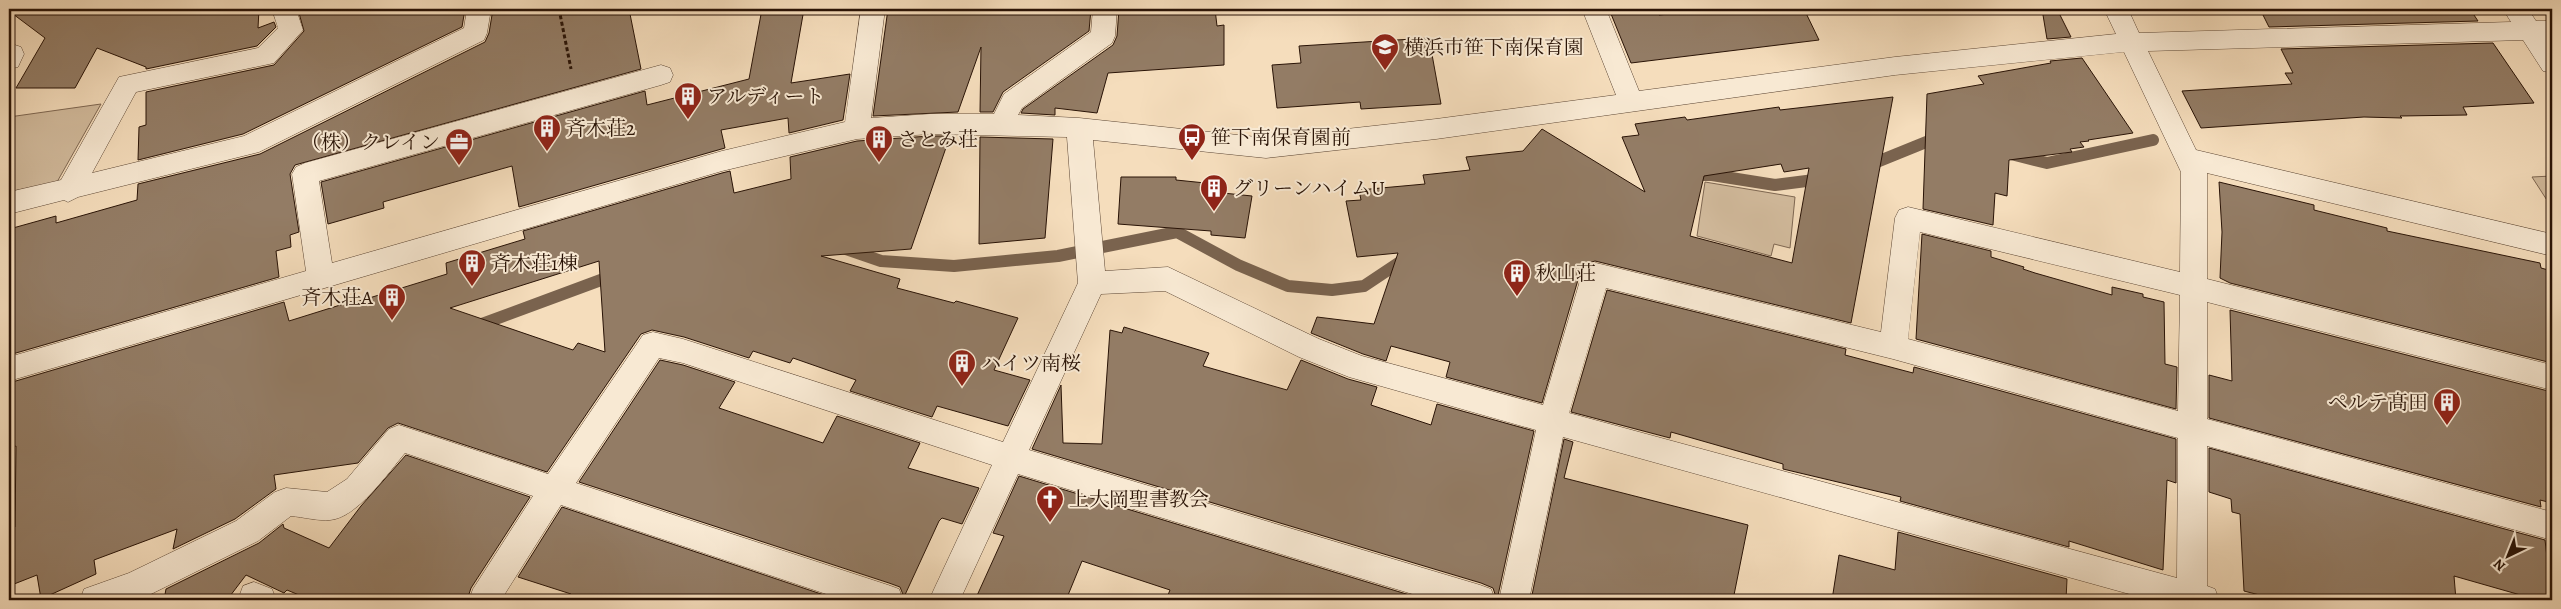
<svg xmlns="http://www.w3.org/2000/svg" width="2561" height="609" font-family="Alegreya,'Noto Serif JP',serif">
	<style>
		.green { fill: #d2bb9d; stroke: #7e6752 }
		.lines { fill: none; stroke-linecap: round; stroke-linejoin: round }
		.stream { stroke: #7a634e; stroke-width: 12 }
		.building { fill: #937c65; stroke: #291306; fill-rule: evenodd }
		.minor-casing { stroke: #5c4634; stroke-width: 1 }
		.path { stroke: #291306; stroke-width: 3; stroke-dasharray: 4 2.5; stroke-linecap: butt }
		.minor { fill: #f8e9d3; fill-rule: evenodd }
		.labels { text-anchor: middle; stroke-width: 4; stroke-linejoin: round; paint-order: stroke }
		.poi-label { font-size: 20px; fill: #291306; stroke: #f8e9d3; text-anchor: start }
	</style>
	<rect width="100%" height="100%" fill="#f5ddbc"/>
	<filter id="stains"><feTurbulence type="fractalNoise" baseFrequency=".004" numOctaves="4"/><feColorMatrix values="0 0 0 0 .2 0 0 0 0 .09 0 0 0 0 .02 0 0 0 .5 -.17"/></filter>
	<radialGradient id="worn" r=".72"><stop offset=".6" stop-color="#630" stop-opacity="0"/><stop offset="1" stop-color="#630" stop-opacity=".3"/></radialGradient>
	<!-- green -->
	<path class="green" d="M101 104 57 182 9 192V117Z
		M2552 176V208L2532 177Z
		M1705 182 1795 197 1790 248 1774 244 1771 256 1697 236Z"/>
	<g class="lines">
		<!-- stream -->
		<path class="stream" d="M2011 154 2047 163 2153 140
			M1867 166 1941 136
			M1693 175H1712L1775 185 1822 179
			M843 248 881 261 954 266 1058 256 1177 232 1238 265 1288 286 1332 290 1364 286 1406 258
			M474 327 617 274
			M9 507 29 498"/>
	</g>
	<!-- building -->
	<path class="building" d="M9 9H259L258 28 274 22 276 27 257 46 146 69V67L97 48 75 88H16L45 38 9 11Z
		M313 9H465L462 27 243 134 138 160 139 127 146 125V92L274 65 304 31 299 13Z
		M493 9H629L641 69 295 165 290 174 299 232 290 235 291 247 276 251 279 277 9 355V269L13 228 56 216V223L137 200 138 184 260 154 485 42 489 33Z
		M762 9H804L791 83 850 74 843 120 789 133 788 118 721 130 725 148 519 207 512 166 383 202 384 208 328 224 321 182 645 91 647 105 749 79Z
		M888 9H1091L1089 31 1003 92 993 112H980L981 47 958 112 873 116Z
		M1119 9H1215L1217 26 1224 25V65L1108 73 1097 113 1055 108V115L1021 113 1023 109 1113 45 1117 36Z
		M1609 9H1656L1659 15 1718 9H1804L1819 40 1631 63Z
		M2042 9H2057L2071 37 2047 39Z
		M2260 9H2470L2478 21 2269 27Z
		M1429 38 1441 104 1361 109 1360 102 1277 108 1272 65 1301 63 1299 46Z
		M2493 43 2534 103 2463 107 2467 115 2400 116 2402 118 2364 117 2201 128 2182 91 2292 84 2285 73H2293L2281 49Z
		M2082 58 2133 133 2088 140 2089 141 2080 142 2084 147 2070 149 2072 152 2009 160 2007 196 1995 193 1993 225 1923 209 1927 94 1984 84 1978 76 2051 63 2050 61Z
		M1893 97 1851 323 1595 261 1585 264 1580 273 1542 403 1446 377 1450 362 1391 346 1386 361 1363 354 1311 333 1317 317 1374 324 1398 253 1357 257 1346 201 1361 200 1359 190 1425 184 1423 175 1470 170 1466 157 1523 151 1542 129 1645 192 1622 137 1639 135 1635 124 1685 117 1687 120 1779 107 1780 110ZM1781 164 1784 172 1809 168 1792 263 1690 236 1704 176Z
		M930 136H950L911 249 821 256 900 279 897 288 954 303 956 301 1018 318 994 370 1030 380 1008 426 937 406 932 417 850 391 856 380 793 358 790 363 753 351 749 358 684 337 652 330 641 334 547 472 398 423 388 428 358 463 274 475 276 489 235 519 173 549 177 529 94 560 96 574 41 599 37 575 9 586V530L15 527 16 446 9 448V383L284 302 289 321 353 301V303L447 274 446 263 525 239 523 231 722 173 730 171 734 193 791 179 790 157 857 141ZM599 261 605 352 578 343 573 350 450 308Z
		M980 137 1053 139 1045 238 979 244Z
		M1121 177H1176V180L1225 185 1223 193 1252 196 1245 238 1211 235V231L1118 224Z
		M2219 182 2314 205V210L2387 228V231L2540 263 2541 268 2552 271V363L2230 283 2220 278 2222 232Z
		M1922 234 1991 251V257L2024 267 2023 269 2035 273 2112 295V287L2143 294V297L2164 302 2165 364 2177 367 2176 409 1916 339Z
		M1607 290 1846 349 1845 355 1913 373 1914 367 2176 439V483L2167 480 2163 570 2069 541V547L1900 501 1901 497 1783 469V464L1671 432 1670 438 1571 412Z
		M2230 310 2552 392V503L2540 500 2541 507 2209 418V375L2232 381Z
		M1124 327 1209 353 1203 366 1287 390 1301 360 1348 379 1377 387 1371 405 1431 425 1437 404 1534 431 1497 600 1493 588 1481 583 1032 449 1061 385 1063 443 1102 444 1110 330 1122 333Z
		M660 360 683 365 735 382 719 408 823 443 837 416 920 443 908 468 979 488 962 524 942 518 939 521 904 597 900 587 889 583 579 482Z
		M1564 439 1573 442 1564 478 1748 525 1733 600H1531Z
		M2209 448 2545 540 2552 600H2538L2454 576 2456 600H2279L2244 591 2240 514 2232 512 2231 499 2209 492Z
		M406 455 530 497 471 588 467 600H311L287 590 284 593 246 575 227 600H164L166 589 259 543 283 524 284 528 329 548 361 506Z
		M1019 476 1426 600H1166L1170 590 1082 561 1066 600H975L1004 536 993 533Z
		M562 507 839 600H567L571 594 518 577Z
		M1898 532 2067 579 2066 600H1832L1839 555 1895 570Z"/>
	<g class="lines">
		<!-- minor casing -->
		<g class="minor-casing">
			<path id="minor" d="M272 9H296L303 30 274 63 136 92 92 173 244 136 464 28 467 9H491L487 33 484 40 259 152 78 197 68 202 64 200 9 214V192L61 180 119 77 258 48 278 28Z
				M861 9H885L871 118 930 114H994L1004 94 1091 32 1093 9H1117L1115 36 1112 43 1022 108 1018 115 1079 118 1266 138 1436 119 1616 95 1582 9H1606L1639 91 1895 57 2116 34 2104 9H2128L2139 33 2511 22 2503 9H2528L2536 21H2552V39H2548L2552 45V73L2543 71 2523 40 2148 51 2196 150 2552 234V256L2207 173V279L2552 365V390L2207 302V419L2552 512V540L2207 446V586L2215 589 2219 600H2151L1563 437 1529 600H1499L1536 430 1349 377 1299 357 1165 291 1101 294 1029 450 1480 585 1491 589 1495 600H1432L1018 474 960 600H929L992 465 683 363 659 358 576 483 888 585 899 589 903 600H844L561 505 501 600H469L473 589 533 496 405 453C388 473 357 518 330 520 317 521 303 517 291 516L258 541 147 596 137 600H80L84 589 129 573 236 521 275 492 286 488 327 492 347 479 389 429 399 425 548 474 643 335 653 332 683 339 1003 442 1078 283 1067 137 930 134 857 139 722 171 9 381V357L306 271 292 174 296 167 305 163 661 65 670 68 673 75 670 82 661 85 319 181 332 263 722 151 845 122ZM2124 52 2181 172 2180 272 1908 207 1899 210 1895 218 1881 332 1596 263 1586 266 1582 274 1543 405 1362 356 1319 339 1168 267 1105 271 1093 140 1266 158 1436 139 1895 75ZM1920 232 2180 295 2178 411 1908 339ZM1606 288 1893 359 2178 438 2177 578 1569 413Z
				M9 43 21 47 24 54 18 67 9 69Z
				M254 582 272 589 276 600H240L239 597 243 586Z"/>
		</g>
		<!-- path -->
		<path class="path" d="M559 9 571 69"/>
		<!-- minor -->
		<use href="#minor" class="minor"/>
	</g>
	<!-- icons -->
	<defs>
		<g id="school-pin" transform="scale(1.4375)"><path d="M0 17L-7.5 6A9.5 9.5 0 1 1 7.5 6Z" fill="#8f2418" stroke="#f8e9d3"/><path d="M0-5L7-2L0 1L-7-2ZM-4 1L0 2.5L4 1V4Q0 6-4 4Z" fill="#fff"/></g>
		<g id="building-pin" transform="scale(1.4375)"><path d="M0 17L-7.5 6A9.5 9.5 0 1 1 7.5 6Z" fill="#8f2418" stroke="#f8e9d3"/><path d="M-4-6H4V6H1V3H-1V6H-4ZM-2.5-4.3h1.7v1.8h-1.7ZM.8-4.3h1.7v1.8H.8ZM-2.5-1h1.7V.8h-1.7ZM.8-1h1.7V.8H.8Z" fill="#fff"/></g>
		<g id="bus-pin" transform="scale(1.4375)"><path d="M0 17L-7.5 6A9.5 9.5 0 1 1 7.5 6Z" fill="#8f2418" stroke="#f8e9d3"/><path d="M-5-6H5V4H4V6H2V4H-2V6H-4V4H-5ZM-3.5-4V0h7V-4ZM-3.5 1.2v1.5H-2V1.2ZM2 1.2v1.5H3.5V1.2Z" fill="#fff"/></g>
		<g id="office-pin" transform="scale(1.4375)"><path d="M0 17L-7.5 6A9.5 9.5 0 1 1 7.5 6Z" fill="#8f2418" stroke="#f8e9d3"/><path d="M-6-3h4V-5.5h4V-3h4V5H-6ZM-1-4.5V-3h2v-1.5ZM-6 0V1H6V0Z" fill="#fff"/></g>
		<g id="church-pin" transform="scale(1.4375)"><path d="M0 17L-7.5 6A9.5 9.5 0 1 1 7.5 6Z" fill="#8f2418" stroke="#f8e9d3"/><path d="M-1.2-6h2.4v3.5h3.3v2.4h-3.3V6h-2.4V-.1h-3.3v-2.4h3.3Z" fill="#fff"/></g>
	</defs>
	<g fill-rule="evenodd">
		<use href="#school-pin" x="1385" y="47"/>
		<use href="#building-pin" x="688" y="96"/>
		<use href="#building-pin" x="547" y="128"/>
		<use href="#bus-pin" x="1192" y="137"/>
		<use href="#building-pin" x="879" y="139"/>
		<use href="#office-pin" x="459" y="142"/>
		<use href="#building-pin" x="1214" y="188"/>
		<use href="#building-pin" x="472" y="263"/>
		<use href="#building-pin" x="1517" y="273"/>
		<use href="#building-pin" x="392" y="297"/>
		<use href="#building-pin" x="962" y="363"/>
		<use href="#building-pin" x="2447" y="402"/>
		<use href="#church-pin" x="1050" y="499"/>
	</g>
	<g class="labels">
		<!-- poi labels -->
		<g class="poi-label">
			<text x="1404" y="54">横浜市笹下南保育園</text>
			<text x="707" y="103">アルディート</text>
			<text x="566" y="135">斉木荘2</text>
			<text x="1211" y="144">笹下南保育園前</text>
			<text x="898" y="146">さとみ荘</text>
			<text x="440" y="149" text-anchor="end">（株）クレイン</text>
			<text x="1233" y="195">グリーンハイムU</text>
			<text x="491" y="270">斉木荘1棟</text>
			<text x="1536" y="280">秋山荘</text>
			<text x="373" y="304" text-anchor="end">斉木荘A</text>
			<text x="981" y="370">ハイツ南桜</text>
			<text x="2428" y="409" text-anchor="end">ペルテ髙田</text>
			<text x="1069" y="506">上大岡聖書教会</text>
		</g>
	</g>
	<!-- margin -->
	<rect width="2561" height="609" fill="none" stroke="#f5ddbc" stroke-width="30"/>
	<rect x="10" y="10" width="2541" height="589" fill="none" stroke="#291306" stroke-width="2.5"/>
	<rect x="15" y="15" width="2531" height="579" fill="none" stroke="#291306"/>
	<!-- north arrow -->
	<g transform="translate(2508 556) rotate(223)" stroke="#f8e9d3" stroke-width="4" paint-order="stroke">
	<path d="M0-4L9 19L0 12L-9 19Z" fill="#291306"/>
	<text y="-8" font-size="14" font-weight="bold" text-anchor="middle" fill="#291306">N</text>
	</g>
	<rect width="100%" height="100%" filter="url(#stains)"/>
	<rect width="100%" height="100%" fill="url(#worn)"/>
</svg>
